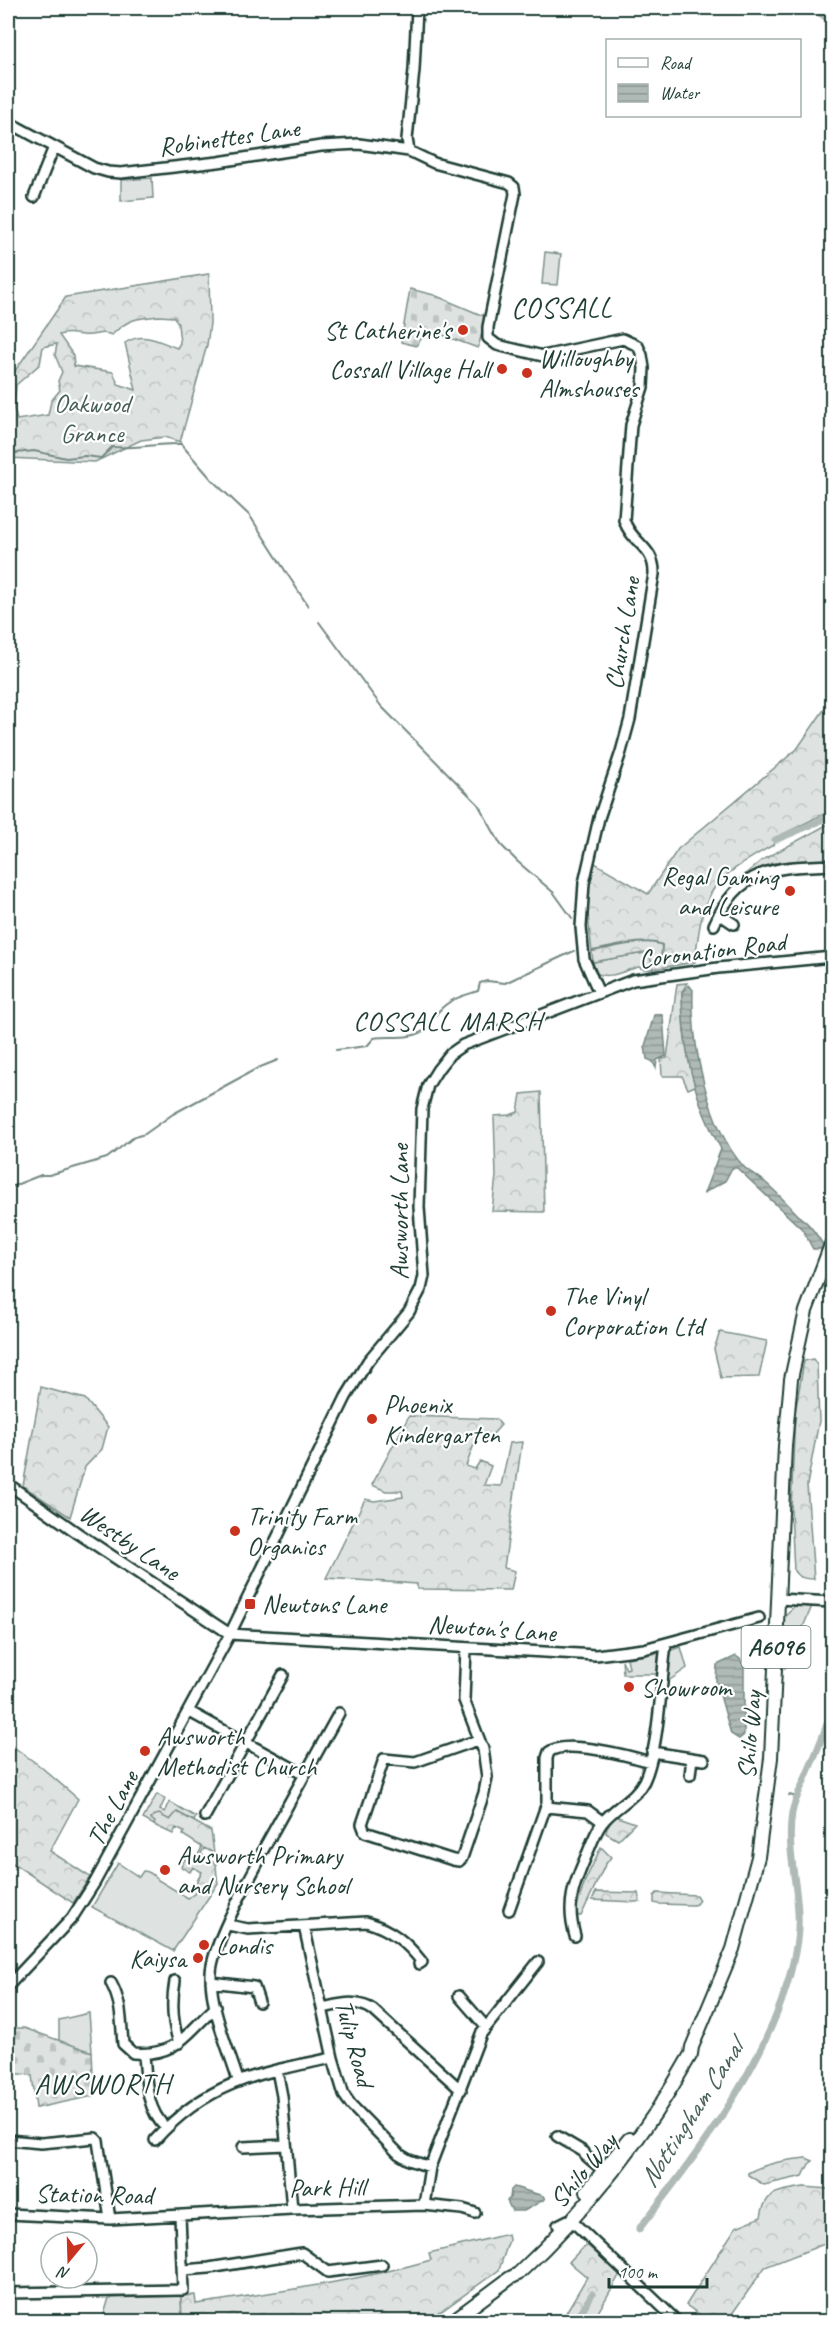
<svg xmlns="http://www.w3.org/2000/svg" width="840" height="2329" font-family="Caveat,sans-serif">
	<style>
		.grass { fill: #dee3e2; stroke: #7e908b; stroke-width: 1.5 }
		.forest { fill: url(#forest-crowns); stroke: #7e908b; stroke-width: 1.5; fill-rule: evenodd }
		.cemetery { fill: url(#cemetery-stones); stroke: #7e908b; stroke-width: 1.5 }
		.water { fill: url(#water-rules); stroke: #758883; stroke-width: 1.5 }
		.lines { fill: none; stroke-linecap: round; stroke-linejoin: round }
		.stream { stroke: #758883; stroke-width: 2 }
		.canal { stroke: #afbab7; stroke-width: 7 }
		.minor-casing { stroke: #1f3d34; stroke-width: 14 }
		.major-casing { stroke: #1f3d34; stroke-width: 16 }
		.minor { stroke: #fff; stroke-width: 9 }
		.major { stroke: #fff; stroke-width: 12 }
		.poi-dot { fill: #c8321e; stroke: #fff; stroke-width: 2 }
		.labels { text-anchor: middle; stroke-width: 4.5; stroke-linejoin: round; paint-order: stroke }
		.shield { fill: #fff; stroke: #627771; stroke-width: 1.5 }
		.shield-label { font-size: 24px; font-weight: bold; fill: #1f3d34 }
		.street-label { font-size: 26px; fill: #1f3d34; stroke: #fff }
		.poi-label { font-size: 26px; fill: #1f3d34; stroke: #fff; text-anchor: start }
		.park-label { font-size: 26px; fill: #455e57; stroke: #fff }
		.neighbourhood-label { font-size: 27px; letter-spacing: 1.5px; fill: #1f3d34; stroke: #fff }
		.water-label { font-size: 27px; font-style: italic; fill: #4a625b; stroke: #fff }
		.quarter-label { font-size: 28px; letter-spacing: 1.5px; fill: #1f3d34; stroke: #fff }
	</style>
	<defs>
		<pattern id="forest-crowns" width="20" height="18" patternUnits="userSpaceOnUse" patternTransform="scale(1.5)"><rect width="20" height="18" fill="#dee3e2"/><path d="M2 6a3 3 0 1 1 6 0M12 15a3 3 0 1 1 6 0" fill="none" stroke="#bec4c2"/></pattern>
		<pattern id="cemetery-stones" width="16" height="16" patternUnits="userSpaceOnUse" patternTransform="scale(1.5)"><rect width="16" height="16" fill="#dee3e2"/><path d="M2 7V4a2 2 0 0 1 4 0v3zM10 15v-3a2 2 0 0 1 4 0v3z" fill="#bec4c2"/></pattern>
		<pattern id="water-rules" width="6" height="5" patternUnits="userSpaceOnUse" patternTransform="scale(1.5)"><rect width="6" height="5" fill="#afbab7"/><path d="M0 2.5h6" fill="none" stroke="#8e9896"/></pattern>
	</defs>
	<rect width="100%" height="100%" fill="#fff"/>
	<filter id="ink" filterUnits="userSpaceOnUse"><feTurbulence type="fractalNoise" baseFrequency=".0167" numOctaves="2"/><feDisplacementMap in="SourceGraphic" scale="12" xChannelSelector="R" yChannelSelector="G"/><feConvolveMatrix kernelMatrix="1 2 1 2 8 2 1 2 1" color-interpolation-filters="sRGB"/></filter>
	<g filter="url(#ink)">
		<!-- grass -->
		<path class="grass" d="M152 178 153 198 121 201V180Z
			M545 252 561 254 558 285 542 284Z
			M650 952 653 969H643L639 967C624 970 611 980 595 973L593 962Z
			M813 1604 785 1668 781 1661 784 1616 796 1605Z
			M681 1647 687 1668 667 1682 671 1650Z
			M658 1653 660 1657 658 1674H623L622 1660 626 1669 629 1668 627 1658Z
			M157 1794 165 1799 160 1810 165 1812 170 1802 196 1817 194 1821 177 1812 170 1820 157 1816 151 1819 155 1822 154 1825 143 1819Z
			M118 1863 139 1877 143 1871C149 1871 154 1875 158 1880L188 1898 195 1893 193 1889 196 1884 201 1887 197 1881 206 1865V1884L217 1877 218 1883 173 1951 92 1907Z
			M89 2013 92 2052 59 2041V2020Z
			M181 2296 182 2319 152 2322 102 2321 109 2298Z"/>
		<!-- forest -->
		<path class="forest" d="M209 274 210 323 207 345 180 442 165 437 141 440 95 462 8 458V381L66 297ZM159 316 174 317 178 324 180 343 177 348C158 341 143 331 125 343L136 390 118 384 113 372 74 366 73 355 59 335C69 332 73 334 83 335 94 337 101 330 112 335 127 319 137 318 159 316ZM57 344 55 355 62 372 58 381 60 390 51 401 48 415 17 420 14 409 16 385 40 364 43 347Z
			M832 698V807L826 813 777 837 773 845C756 855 737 865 722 879 701 898 698 935 695 962L653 969 649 952 593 962 586 897 588 884 595 863 648 894 678 849 797 749Z
			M832 822V862L772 863 753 872 732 889V885L762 860Z
			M687 983 682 992 684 1032 695 1086 688 1089 682 1076H662L661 1059 667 1058 677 984Z
			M541 1092 544 1212 492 1211 496 1176 494 1116 510 1115 518 1112 521 1094Z
			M720 1332 767 1341 759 1377 721 1378 714 1349Z
			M813 1359 817 1365 819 1421 807 1485 814 1579C805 1579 799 1578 794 1571L791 1510 795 1413 804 1361Z
			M41 1387 85 1399 108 1427 102 1449 85 1467 70 1517 23 1486Z
			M409 1416 496 1419 501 1425 492 1435 479 1431 466 1466 475 1469 480 1461 491 1466 484 1485 501 1486 510 1443 522 1442 504 1568 515 1571 511 1590 417 1589V1584L326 1578 365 1499 374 1501 403 1497 402 1491H386L372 1485Z
			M8 1743 40 1766 78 1799 50 1851 90 1877 73 1903 8 1860Z
			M177 1812 211 1831 214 1853 204 1848 201 1854 216 1864 217 1877 202 1887 196 1884 202 1872 193 1867 190 1872 181 1867 188 1853 197 1857 202 1847 183 1835 184 1832 176 1828 173 1834 154 1825 155 1822 151 1819 153 1816 159 1814 170 1820Z
			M615 1816 635 1823 618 1840 606 1833 607 1828Z
			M601 1847 611 1857 605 1865 581 1916H579L575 1913 585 1881Z
			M596 1892 638 1893 640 1901 636 1902 592 1900Z
			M657 1893 696 1895 699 1900 696 1904 693 1905 658 1904 654 1903V1896Z
			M806 2158 813 2161 809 2164 803 2176 764 2185 748 2175V2173C766 2163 786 2160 806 2158Z
			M804 2187 829 2189 832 2202V2241L765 2267 727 2321H709L686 2305 736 2227 761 2217C765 2190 780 2191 804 2187Z
			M508 2234 509 2240 499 2270 443 2310 422 2321 190 2322V2318L182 2319 181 2296 195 2295 196 2304C274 2292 354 2282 431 2260L429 2253Z
			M588 2246 620 2274 593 2321H561L587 2277 569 2262 583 2247Z"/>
		<!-- cemetery -->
		<path class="cemetery" d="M410 289 434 295 486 317 478 348 428 330 416 346 401 342Z
			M8 2028H24L92 2052 94 2096 36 2108 32 2075 8 2073Z"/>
		<!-- water -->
		<path class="water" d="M689 985 693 990C691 1044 707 1126 744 1167 750 1173 760 1177 766 1183 779 1194 790 1207 802 1219 813 1225 823 1247 832 1257V1263L821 1249H813L802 1229 737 1168H732L725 1181 704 1193 721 1149C694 1102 682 1046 682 992Z
			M657 1014 662 1015 663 1017 666 1056 657 1060 656 1068 652 1061 647 1059 645 1046 654 1015Z
			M736 1656 740 1659 744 1667V1735L739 1739 731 1734 716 1681 717 1665Z
			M514 2187 543 2196 545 2199 524 2211H512L507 2201 510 2198 511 2190Z"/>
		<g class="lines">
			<!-- stream -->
			<path class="stream" d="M8 454 34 451 66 458 85 456 101 458 112 447C135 449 158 443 181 444L213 481 250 516 308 606
				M319 622 381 706 478 804 501 845 518 862 554 893 572 918
				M592 951C611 948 646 937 662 945L661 963
				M336 1050 367 1046 374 1038C390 1035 405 1040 420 1033 430 1028 431 1020 438 1012 449 999 462 996 478 991L480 983 487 981 505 983 574 951
				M8 1188 41 1175H49L107 1158 134 1137 145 1134 173 1114 258 1068 278 1060
				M789 1795 797 1797"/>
			<!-- canal -->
			<path class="canal" d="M813 8 832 22
				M775 840 818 822 832 812
				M639 2229C702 2148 783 2044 797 1940 803 1896 785 1857 792 1813 794 1802 800 1790 805 1779 815 1755 826 1732 832 1707
				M575 2322 592 2294"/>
			<!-- minor casing -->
			<g class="minor-casing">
				<path id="minor" d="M8 122 94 168 108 172 121 173 218 162 321 146 359 144 409 151 434 163 509 183 514 187 515 194 488 327V338L497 345 543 356 623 339 638 346 642 355 644 368 643 387 631 425 624 520C631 543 655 547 654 574L630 719 621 752 599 818 584 883 581 927 584 959 599 993
					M409 151 407 139 414 70 417 8
					M34 197 54 147
					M719 914 734 924
					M714 925C739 867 777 867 832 865
					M8 1484 79 1534 230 1634
					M778 1599 832 1602
					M230 1634 596 1655 644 1649 759 1618
					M466 1648 464 1700 483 1749 487 1777 484 1793 462 1858 459 1861 453 1860 365 1832 362 1824 384 1759 415 1762 478 1740
					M188 1711 305 1775
					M652 1752 704 1760
					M690 1775 692 1758
					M546 1807 588 1811 603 1822
					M205 1816 283 1675
					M263 1850 339 1713
					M509 1910 547 1803V1758L549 1752C566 1739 630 1756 650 1762
					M228 1925 248 1929 366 1922C391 1929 406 1942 422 1962L419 1964
					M304 1926 333 2058 344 2095 351 2105 399 2154 409 2160 430 2167
					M575 1936C565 1902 575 1882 588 1852 592 1842 596 1831 602 1823 614 1807 635 1799 644 1781 659 1748 661 1682 666 1644
					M175 1981C171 2003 172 2022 179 2043
					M211 1982 254 1987 259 2002
					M111 1983C122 2003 121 2022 123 2044L133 2053C178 2057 186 2033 216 2007
					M8 1986 72 1918 95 1882 230 1634 346 1397 368 1361 409 1312 421 1289 424 1276 419 1207 422 1109 428 1085 438 1069 450 1054 463 1045 633 980 718 968 832 957
					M459 1996 486 2027
					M323 2008C341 2004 356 1999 373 2010L461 2090
					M144 2054C146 2079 146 2110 166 2128
					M277 2070 282 2096 292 2209
					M238 2080C228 2047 210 2009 211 1973 212 1946 246 1885 260 1859
					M557 2136 584 2152 585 2155 606 2173
					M8 2140 41 2143 95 2138 98 2141 110 2219
					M155 2140C208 2081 259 2073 333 2058
					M243 2147 286 2145
					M424 2205 430 2167 481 2034 538 1962
					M8 2214 110 2219 292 2209 424 2205 462 2209 475 2213
					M558 2225 568 2220 572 2221 678 2322
					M183 2270 209 2268 302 2253 328 2272 382 2265
					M8 2293 183 2290 180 2216"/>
			</g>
			<!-- major casing -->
			<g class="major-casing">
				<path id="major" d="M587 2191 629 2139
					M451 2322 510 2278 518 2274C588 2209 645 2137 691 2054L692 2047 733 1949 758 1857 771 1758 785 1446 791 1379 806 1311 832 1242"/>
			</g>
			<!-- minor -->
			<use href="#minor" class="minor"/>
			<!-- major -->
			<use href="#major" class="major"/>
		</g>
	</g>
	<!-- markers -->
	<g class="poi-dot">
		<circle cx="463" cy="330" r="6"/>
		<circle cx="502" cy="369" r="6"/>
		<circle cx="527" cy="373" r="6"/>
		<circle cx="790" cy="891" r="6"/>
		<circle cx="551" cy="1311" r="6"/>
		<circle cx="372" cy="1419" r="6"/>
		<circle cx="235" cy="1531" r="6"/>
		<rect x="244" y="1598" width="12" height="12" rx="3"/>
		<circle cx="629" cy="1687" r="6"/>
		<circle cx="145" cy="1751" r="6"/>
		<circle cx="165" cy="1870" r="6"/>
		<circle cx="204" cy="1945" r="6"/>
		<circle cx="198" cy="1958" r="6"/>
	</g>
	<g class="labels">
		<!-- shield labels -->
		<rect class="shield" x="741.5" y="1626" width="69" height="42" rx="4.5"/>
		<g class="shield-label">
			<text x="776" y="1655">A6096</text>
		</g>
		<!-- street labels -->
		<g class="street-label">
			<text transform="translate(229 137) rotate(-8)" y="9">Robinettes Lane</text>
			<text transform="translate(622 633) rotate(-81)" y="9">Church Lane</text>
			<text transform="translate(712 950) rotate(-7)" y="9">Coronation Road</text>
			<text transform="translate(399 1212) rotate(-90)" y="9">Awsworth Lane</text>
			<text transform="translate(130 1542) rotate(34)" y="9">Westby Lane</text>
			<text transform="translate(492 1628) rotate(4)" y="9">Newton's Lane</text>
			<text transform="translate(749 1735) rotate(-86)" y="9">Shilo Way</text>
			<text transform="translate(112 1808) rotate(-62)" y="9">The Lane</text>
			<text transform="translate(355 2043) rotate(75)" y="9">Tulip Road</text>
			<text transform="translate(583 2170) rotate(-50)" y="9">Shilo Way</text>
			<text transform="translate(327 2187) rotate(-1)" y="9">Park Hill</text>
			<text transform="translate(94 2194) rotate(1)" y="9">Station Road</text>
		</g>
		<!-- poi labels -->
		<g class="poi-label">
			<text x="451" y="339" text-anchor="end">St Catherine's</text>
			<text x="539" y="367">Willoughby<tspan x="539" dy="30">Almshouses</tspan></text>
			<text x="490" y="378" text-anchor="end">Cossall Village Hall</text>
			<text x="778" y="885" text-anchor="end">Regal Gaming<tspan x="778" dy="30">and Leisure</tspan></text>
			<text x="563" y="1305">The Vinyl<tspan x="563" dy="30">Corporation Ltd</tspan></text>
			<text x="384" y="1413">Phoenix<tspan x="384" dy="30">Kindergarten</tspan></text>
			<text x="247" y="1525">Trinity Farm<tspan x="247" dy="30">Organics</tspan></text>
			<text x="262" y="1613">Newtons Lane</text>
			<text x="641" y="1696">Showroom</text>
			<text x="157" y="1745">Awsworth<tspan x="157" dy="30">Methodist Church</tspan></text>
			<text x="177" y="1864">Awsworth Primary<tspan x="177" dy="30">and Nursery School</tspan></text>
			<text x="216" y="1954">Londis</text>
			<text x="186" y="1967" text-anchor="end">Kaiysa</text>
		</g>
		<!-- park labels -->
		<g class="park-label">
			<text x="92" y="412">Oakwood<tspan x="92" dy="30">Grance</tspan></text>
		</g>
		<!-- neighbourhood labels -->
		<g class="neighbourhood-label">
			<text x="448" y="1030">COSSALL MARSH</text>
		</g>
		<!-- water labels -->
		<g class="water-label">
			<text transform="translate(691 2114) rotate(-57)" y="9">Nottingham Canal</text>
		</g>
		<!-- quarter labels -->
		<g class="quarter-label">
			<text x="562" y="317">COSSALL</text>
			<text x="103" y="2093">AWSWORTH</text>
		</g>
	</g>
	<!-- margin -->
	<rect width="840" height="2329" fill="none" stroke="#fff" stroke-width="30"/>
	<rect x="15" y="15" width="810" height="2299" fill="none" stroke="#1f3d34" stroke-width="2" filter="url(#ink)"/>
	<!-- legend -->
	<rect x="606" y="39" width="195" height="78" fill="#ffffff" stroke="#a5b1ae" stroke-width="1.5"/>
	<rect x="618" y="58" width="30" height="9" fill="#ffffff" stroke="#a5b1ae" stroke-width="1.5"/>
	<text x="660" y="69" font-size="18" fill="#1f3d34">Road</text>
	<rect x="618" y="84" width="30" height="18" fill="url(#water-rules)" stroke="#a5b1ae" stroke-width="1.5"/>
	<text x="660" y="99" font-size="18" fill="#1f3d34">Water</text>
	<!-- north arrow -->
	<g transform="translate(69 2260) rotate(199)"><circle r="28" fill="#ffffff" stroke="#a5b1ae" stroke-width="1.5"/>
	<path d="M0-4.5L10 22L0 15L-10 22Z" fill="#c8321e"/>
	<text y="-9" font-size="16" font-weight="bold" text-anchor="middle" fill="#1f3d34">N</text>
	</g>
	<!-- scale -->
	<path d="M609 2278v9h98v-9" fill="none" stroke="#1f3d34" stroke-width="3"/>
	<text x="618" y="2278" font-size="18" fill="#1f3d34" stroke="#ffffff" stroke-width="4.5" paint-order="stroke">100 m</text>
</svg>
